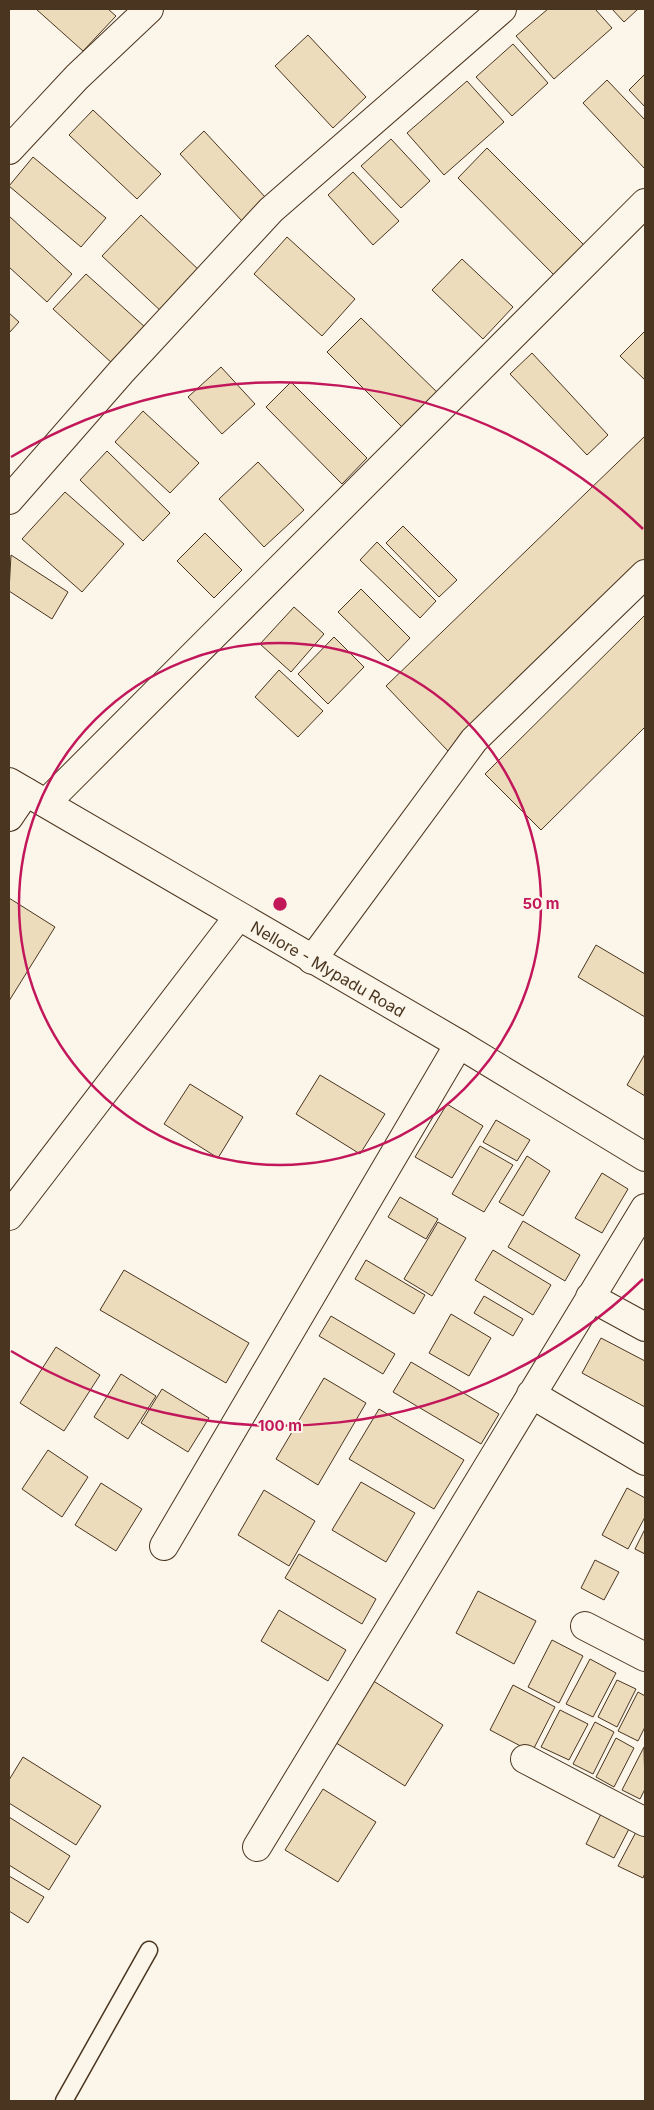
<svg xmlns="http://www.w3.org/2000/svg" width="654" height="2110" font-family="Inter,sans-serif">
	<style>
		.building { fill: #ecdcbc; stroke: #4a3520 }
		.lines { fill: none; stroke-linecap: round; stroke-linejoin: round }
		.service-casing { stroke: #4a3520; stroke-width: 19 }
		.minor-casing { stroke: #4a3520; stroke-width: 30 }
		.primary-casing { stroke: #4a3520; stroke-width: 30 }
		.service { stroke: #fbf6e9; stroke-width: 16 }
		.minor { stroke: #fbf6e9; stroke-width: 28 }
		.primary { stroke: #fbf6e9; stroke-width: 28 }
		.ring { fill: none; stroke: #c2185b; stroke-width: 2.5 }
		.labels { text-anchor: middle; stroke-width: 4; stroke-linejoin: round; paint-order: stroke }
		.street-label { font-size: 16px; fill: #4a3520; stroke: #fbf6e9 }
		.centre { fill: #c2185b; stroke: #fbf6e9; stroke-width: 2.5 }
		.ring-label { font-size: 15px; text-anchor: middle; font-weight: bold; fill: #c2185b; stroke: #fbf6e9; stroke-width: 4; stroke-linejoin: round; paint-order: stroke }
	</style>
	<rect width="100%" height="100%" fill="#fbf6e9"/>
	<!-- building -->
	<path class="building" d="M36 9H108L116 16 83 51Z
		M548 9H595L612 28 554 79 516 36Z
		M612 9H638L624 22Z
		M308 35 366 97 333 128 275 66Z
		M513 44 548 83 512 116 476 77Z
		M645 74V107L629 90Z
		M607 80 645 120V169L583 103Z
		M467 81 504 122 444 175 407 133Z
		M93 110 161 174 137 199 69 135Z
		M204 131 266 198 242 221 180 154Z
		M391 139 430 181 401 208 361 166Z
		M487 148 586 247 556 277 458 178Z
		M33 157 106 218 81 247 9 186Z
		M353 172 399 221 373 245 328 195Z
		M141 215 201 272 163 313 102 256Z
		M9 216 72 274 47 302 9 267Z
		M287 237 355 299 322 336 254 274Z
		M462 259 513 307 483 339 432 290Z
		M86 274 146 328 113 364 53 309Z
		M9 313 19 322 9 333Z
		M361 318 442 397 407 432 327 352Z
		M645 331V380L620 356Z
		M532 353 608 435 587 455 510 374Z
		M221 367 255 404 222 434 188 397Z
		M291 382 367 458 342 484 266 407Z
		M143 411 199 463 170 493 115 442Z
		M645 436V561L448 751 386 686Z
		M107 451 170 513 143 541 80 480Z
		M258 462 304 510 264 547 219 499Z
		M65 492 124 544 82 592 22 539Z
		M403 526 457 580 439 597 386 543Z
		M205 533 242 570 214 598 177 561Z
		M377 542 436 601 420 618 360 560Z
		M11 555 68 592 52 619 9 591Z
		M361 589 410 638 388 661 338 612Z
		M294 607 324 634 291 672 260 644Z
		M645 615V727L541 830 485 774Z
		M334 637 364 667 328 704 298 674Z
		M279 670 323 711 298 737 255 697Z
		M9 898 55 927 9 1001Z
		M596 945 645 974V1017L578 977Z
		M645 1054V1096L627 1085Z
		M320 1075 385 1114 360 1154 296 1114Z
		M190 1084 243 1117 218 1158 164 1124Z
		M447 1104 483 1126 452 1178 415 1157Z
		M496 1120 530 1140 517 1161 483 1142Z
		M480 1146 513 1165 484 1212 452 1194Z
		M527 1156 550 1171 523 1216 499 1202Z
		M602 1173 628 1189 602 1233 575 1218Z
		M400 1197 438 1219 426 1239 388 1217Z
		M523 1221 580 1255 565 1281 508 1247Z
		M438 1222 466 1238 432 1296 404 1279Z
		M493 1250 551 1285 533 1315 475 1280Z
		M366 1260 425 1295 414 1314 355 1279Z
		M124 1270 249 1343 226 1383 100 1310Z
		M484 1296 523 1319 513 1336 474 1313Z
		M451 1314 491 1338 469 1376 429 1353Z
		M331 1316 395 1354 383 1374 319 1336Z
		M601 1338 645 1361V1407L582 1373Z
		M56 1347 100 1375 64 1431 20 1403Z
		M411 1362 499 1414 481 1444 393 1392Z
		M121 1374 156 1396 128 1439 94 1417Z
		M324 1378 366 1403 318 1485 276 1459Z
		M162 1389 209 1418 188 1452 141 1423Z
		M379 1409 464 1460 434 1509 349 1459Z
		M48 1450 88 1477 62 1517 22 1489Z
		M361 1482 415 1513 386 1562 332 1530Z
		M101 1483 142 1509 116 1551 75 1525Z
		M627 1488 645 1498V1517L628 1549 602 1535Z
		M264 1490 315 1521 289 1566 238 1535Z
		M645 1529V1554L635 1549Z
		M299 1554 376 1599 362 1624 285 1578Z
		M595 1560 619 1572 604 1600 581 1588Z
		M478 1591 536 1621 514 1664 456 1633Z
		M279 1610 346 1650 328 1681 261 1641Z
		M552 1640 583 1656 559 1703 528 1687Z
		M590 1659 616 1673 593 1717 566 1704Z
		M364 1675 443 1725 405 1786 325 1736Z
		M617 1680 636 1689 617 1727 598 1717Z
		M513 1685 555 1707 532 1752 490 1730Z
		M638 1692 645 1696V1727L638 1741 618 1731Z
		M560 1710 588 1724 569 1760 541 1747Z
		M595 1722 614 1732 593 1774 573 1764Z
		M616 1738 634 1748 614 1787 596 1777Z
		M644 1747 645 1789 640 1799 622 1790Z
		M23 1757 101 1806 76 1845 9 1803V1780Z
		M323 1789 376 1822 338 1882 285 1850Z
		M602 1812 630 1827 614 1858 586 1844Z
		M9 1817 70 1856 49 1890 9 1865Z
		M636 1832 645 1837V1873L643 1878 618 1866Z
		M9 1876 44 1897 28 1923 9 1911Z"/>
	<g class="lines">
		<!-- service casing -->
		<g class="service-casing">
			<path id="service" d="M64 2101 149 1950"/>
		</g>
		<!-- minor casing -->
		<g class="minor-casing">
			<path id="minor" d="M9 150 77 77 149 9
				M9 500 121 372 271 210 502 9
				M46 803 645 203
				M9 817 26 792
				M312 960 474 740 645 574
				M9 1216 238 917
				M590 1297 645 1327
				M531 1394 645 1461
				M164 1546 459 1044
				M585 1626 645 1657
				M525 1759 645 1822
				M257 1847 645 1208"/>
		</g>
		<!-- primary casing -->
		<g class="primary-casing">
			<path id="primary" d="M9 782 459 1044 645 1157"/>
		</g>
		<!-- service -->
		<use href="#service" class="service"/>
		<!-- minor -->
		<use href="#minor" class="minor"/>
		<!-- primary -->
		<use href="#primary" class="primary"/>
	</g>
	<!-- distance rings -->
	<g class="ring">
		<circle cx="280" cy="904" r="261"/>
		<path d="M643 1279A522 522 0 0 1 11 1351M11 457A522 522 0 0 1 643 529"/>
	</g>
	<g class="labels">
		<!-- street labels -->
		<g class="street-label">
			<text transform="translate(328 969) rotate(30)" y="6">Nellore - Mypadu Road</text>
		</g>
	</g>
	<circle cx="280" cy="904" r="8" class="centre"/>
	<g class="ring-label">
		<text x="541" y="909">50 m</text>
		<text x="280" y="1431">100 m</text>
	</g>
	<!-- border -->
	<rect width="654" height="2110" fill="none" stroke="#4a3520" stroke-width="20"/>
</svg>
